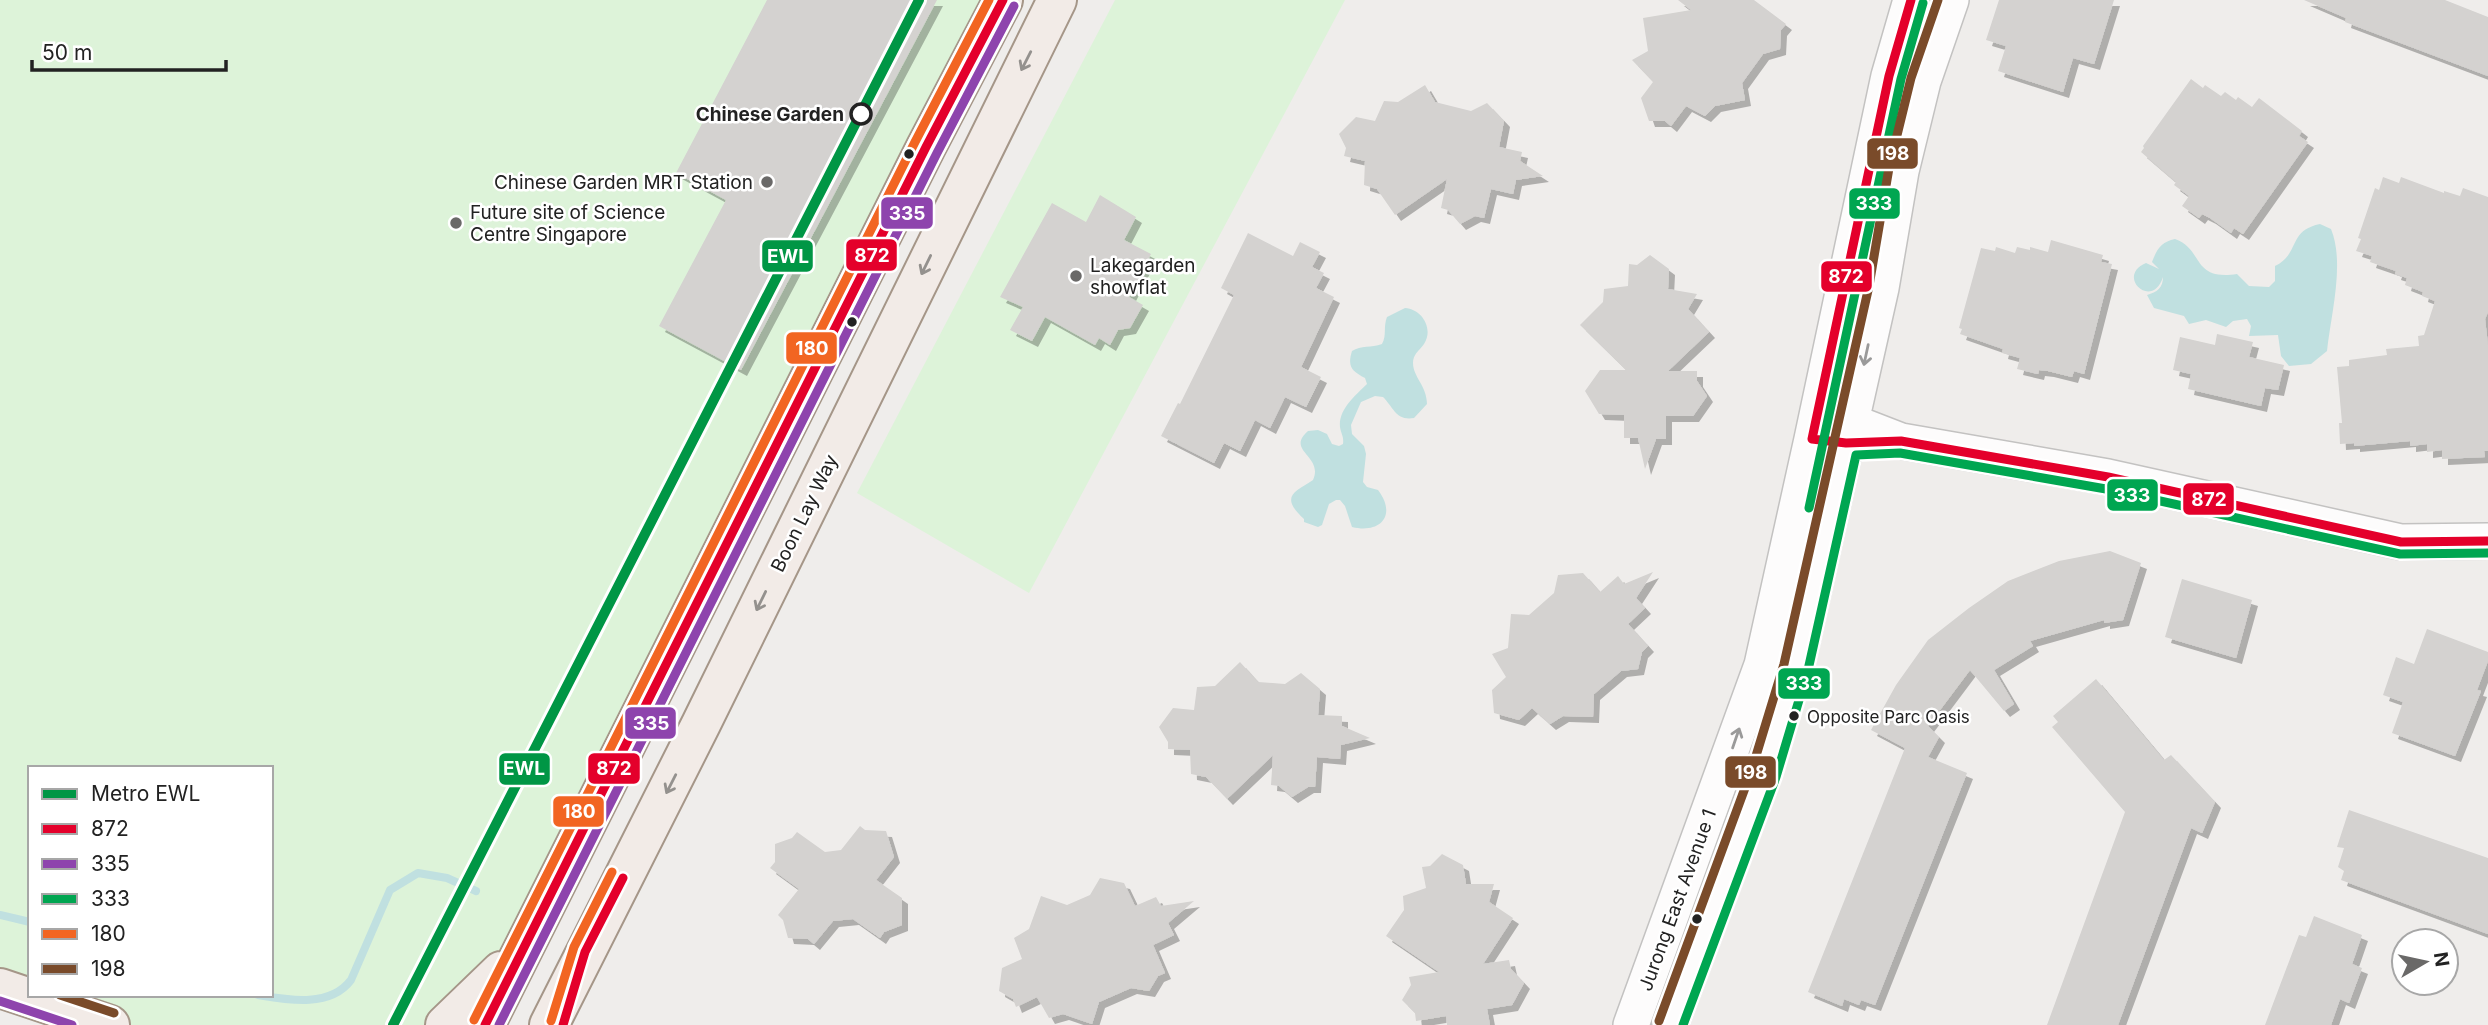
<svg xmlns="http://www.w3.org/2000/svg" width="2488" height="1025" font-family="Inter,sans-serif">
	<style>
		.park { fill: #ddf3d9; fill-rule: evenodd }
		.water { fill: #c0e0e0 }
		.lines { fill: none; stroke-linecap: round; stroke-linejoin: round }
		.stream { stroke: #c0e0e0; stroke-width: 8 }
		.building { fill: #d4d2d0; filter: url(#shadow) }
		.minor-casing { stroke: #c3c2c1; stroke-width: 38 }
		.major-casing { stroke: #a59688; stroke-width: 42 }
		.minor { stroke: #fdfcfc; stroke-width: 35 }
		.major { stroke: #f2ebe7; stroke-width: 38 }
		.bus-1-casing { stroke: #fff; stroke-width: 14 }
		.bus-2-casing { stroke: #fff; stroke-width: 14 }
		.bus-3-casing { stroke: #fff; stroke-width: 14 }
		.bus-4-casing { stroke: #fff; stroke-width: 14 }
		.bus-5-casing { stroke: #fff; stroke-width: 14 }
		.bus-1 { stroke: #e4002b; stroke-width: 9 }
		.bus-2 { stroke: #8e44ad; stroke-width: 9 }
		.bus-3 { stroke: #00a651; stroke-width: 9 }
		.bus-4 { stroke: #f26522; stroke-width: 9 }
		.bus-5 { stroke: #7a4b2a; stroke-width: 9 }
		.metro-1-casing { stroke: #fff; stroke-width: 16 }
		.metro-1 { stroke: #009645; stroke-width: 10 }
		.oneway { stroke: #94918e }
		.oneway2 { stroke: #9a9a9a }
		.stop-dot { fill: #fff; stroke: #222; stroke-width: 3.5 }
		.bus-dot { fill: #222; stroke: #fff; stroke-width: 2.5 }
		.poi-dot { fill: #6a6968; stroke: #fff; stroke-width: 2.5 }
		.labels { text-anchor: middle; stroke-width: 5; stroke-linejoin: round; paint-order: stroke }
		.bus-label { font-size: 17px; fill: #222; stroke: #fff; text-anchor: start }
		.stop-label { font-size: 19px; font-weight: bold; fill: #222; stroke: #fff; text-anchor: end }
		.poi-label { font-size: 19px; fill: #222; stroke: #fff; text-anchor: start }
		.street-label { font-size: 19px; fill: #222; stroke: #fff }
		.line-badge { stroke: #fff; stroke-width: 2.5 }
		.badge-label { font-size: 19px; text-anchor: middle; font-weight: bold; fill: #fff }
	</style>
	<defs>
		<filter id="shadow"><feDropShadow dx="6" dy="6" stdDeviation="0" flood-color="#0004"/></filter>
	</defs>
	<rect width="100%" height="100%" fill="#efedeb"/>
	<!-- park -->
	<path class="park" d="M0 0H1003L525 947 445 1025H110L0 988ZM30 768H271V995H30Z
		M1115 0H1345L1029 593 857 493Z"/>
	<!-- water -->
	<path class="water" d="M2320 224 2331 229C2345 263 2331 314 2327 351L2311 364 2289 366 2281 356 2278 335 2249 336 2251 326 2247 319 2233 321 2226 327 2206 320 2189 324 2184 316 2154 308 2147 295C2157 292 2163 288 2163 277 2152 311 2115 276 2146 263L2159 269 2152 262C2157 249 2161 242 2175 239 2204 249 2191 281 2237 274L2249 286 2269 287 2275 281V266C2301 253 2287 231 2320 224Z
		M1405 308C1422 309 1434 329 1424 344 1419 351 1413 354 1413 363 1413 377 1427 386 1427 404L1414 418C1396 421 1394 408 1383 397L1375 396 1361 402 1351 425 1352 434 1364 446 1366 454 1363 482 1367 487 1378 490C1397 515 1381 534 1352 527L1345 506 1340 500H1336L1329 504 1322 525 1318 527 1304 522V519C1279 496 1295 492 1313 480 1324 456 1285 451 1308 431L1318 430 1327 434 1332 444 1339 446 1343 444C1344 436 1341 434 1340 427 1338 409 1357 394 1367 384L1365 378C1352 371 1347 367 1352 351 1361 345 1371 348 1382 344 1387 335 1383 327 1387 317Z"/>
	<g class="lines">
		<!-- stream -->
		<path class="stream" d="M0 915 30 922
			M258 995C288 1000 330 1008 351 980L390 890 418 873 447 878 476 891"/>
	</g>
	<!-- building -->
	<path class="building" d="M767 0H937L741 370 659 326 726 200 676 173Z
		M1678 0H1754L1786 24 1781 30 1780 49 1763 54 1742 83 1745 100 1715 106 1705 116 1686 106 1671 126 1665 121H1649L1641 98 1653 82 1632 60 1648 51 1643 18 1691 10Z
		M1999 0H2114L2094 64 2073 58 2063 92 1998 71 2006 46 1986 40Z
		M2304 0H2445L2488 17V76L2345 22 2346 18Z
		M2191 79 2203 88 2205 85 2221 96 2225 92 2236 100 2238 97 2252 107 2259 98 2302 131 2299 136 2308 142 2243 234 2234 228 2231 233 2210 218 2202 214 2199 218 2182 206 2189 196 2174 185 2176 182 2141 152 2144 148 2143 146Z
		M1425 85 1435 102 1471 111 1487 103 1504 121 1499 147 1522 152 1520 161 1543 176 1516 180 1513 194 1491 189 1484 218 1475 216 1460 224 1448 210 1441 208 1447 179 1395 215 1377 189 1364 185 1365 161 1344 156 1346 148 1339 134 1356 117 1375 121 1384 101 1398 102Z
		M2383 177 2399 183 2401 177 2444 193V191L2460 196 2463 188 2488 197V312L2485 319 2488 345V451H2484L2485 457 2442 459V450L2427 452V444L2410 446V441L2354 446V443L2340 444 2339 423H2342L2337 367 2349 366V360L2387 355 2386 349 2419 346 2418 336 2424 335 2435 301 2422 296 2423 292 2405 285 2407 278 2395 274 2396 271 2370 262 2372 256 2356 251 2361 239 2358 238 2375 188 2379 190Z
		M1100 195 1136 217 1124 240 1151 254 1129 297 1143 305 1130 328 1118 330 1110 345 1099 338 1095 345 1045 317 1032 341 1010 330 1023 307 1000 297 1052 203 1086 222Z
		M1248 233 1293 256 1300 242 1320 252 1312 267 1324 273 1316 288 1334 297 1301 367 1321 377 1306 407 1285 397 1270 428 1255 420 1240 451 1224 443 1214 463 1161 436 1178 403 1180 404 1234 295 1221 288Z
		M2051 240 2103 255 2101 262 2112 264 2084 374 2074 371 2072 377 2048 371 2039 370 2038 374 2017 369 2020 358 2002 353 2003 349 1960 334 1962 329 1959 328 1981 248 1995 251 1996 247 2015 253 2017 247 2030 250V247L2048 252Z
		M1650 255 1669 269 1668 289 1697 294 1688 309 1709 332 1668 371H1697V381L1707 396 1693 416H1666V439H1656L1645 469 1638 438H1624V415L1599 414 1585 391 1600 370H1626L1580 325 1603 302 1604 289 1628 286 1629 264 1637 265Z
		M2217 334 2253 342 2249 357 2284 365 2278 390 2265 388 2261 406 2188 389 2191 374 2173 370 2180 337 2215 345Z
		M2110 551 2141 563 2123 620 2104 623V620L2030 641 2033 646 1994 670 2014 704 2004 711 1970 670 1928 726 1939 737 1928 757 1967 773 1875 1005 1861 1000 1859 1005 1844 999 1842 1006 1808 992 1905 748 1871 730 1896 685 1928 640 1969 608 2008 581 2059 561Z
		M1653 572 1636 598 1645 608 1628 624 1648 646 1642 652 1638 669 1621 671 1594 694 1593 717 1563 716 1550 724 1532 708 1519 720 1494 713 1492 690 1506 677 1492 654 1508 648 1511 614 1529 615 1554 593 1558 575 1583 573 1600 592 1618 576 1624 584Z
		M2182 579 2252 600 2236 658 2165 637Z
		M2427 629 2488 652V661L2477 690 2481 691 2455 756 2392 733 2403 702 2383 695 2396 657 2414 664Z
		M1240 662 1258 682 1285 684 1301 673 1320 689 1318 715 1342 716V726L1370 738 1341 745 1340 759 1317 757 1315 787H1308L1292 797 1279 786 1271 785 1273 755 1227 799 1206 777 1191 774 1190 750 1168 749V742L1159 727 1173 708 1194 710 1197 687 1215 686Z
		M2096 679 2164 760 2171 755 2215 802 2202 833 2191 828 2118 1025H2047L2125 812 2052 727 2058 722 2053 716Z
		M2349 810 2488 858V934L2341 880 2344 871 2338 867 2344 848 2337 847Z
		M860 826 865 830 886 831 894 857 876 880 902 898V925L884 932 880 938 853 919 833 921 814 944 808 939 788 938 783 920 778 915 799 889 770 868 775 862V844L792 838 797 832 825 852 841 850Z
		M1442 854 1463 865 1466 884H1494L1489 902 1513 918 1483 964 1509 960 1511 969 1524 983 1512 1005 1487 1009 1490 1025H1447L1446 1016 1416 1021 1415 1013 1402 1000 1411 985 1409 977 1439 972 1386 936 1404 910 1403 896 1426 888 1422 867 1430 866Z
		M1100 878 1124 883 1135 906 1156 897 1161 906 1194 901 1168 923 1174 935 1153 945 1165 973 1158 976 1149 991 1131 988 1099 1002 1092 1024 1063 1014 1049 1018 1037 997 1016 1007 1013 999 999 991 1002 968 1022 959 1014 938 1029 929 1041 896 1067 905 1090 895Z
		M2314 916 2362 935 2352 964 2362 968 2349 1003 2340 999 2331 1025H2265L2299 935 2306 937Z"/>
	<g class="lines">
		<!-- minor casing -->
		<g class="minor-casing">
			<path id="minor" d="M1830 421 1852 422 1901 441 2108 477 2401 542 2488 541
				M1631 1025 1762 665 1812 439 1889 76 1911 0
				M1670 1025 1764 773 1796 667 1881 288 1901 171 1923 81 1951 0"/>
		</g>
		<!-- major casing -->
		<g class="major-casing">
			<path id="major" d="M0 988 110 1025
				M445 1025 501 971
				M485 1025 926 147 1003 0
				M549 1025 701 724 1057 0"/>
		</g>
		<!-- minor -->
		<use href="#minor" class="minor"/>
		<!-- major -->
		<use href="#major" class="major"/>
		<!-- bus-1 casing -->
		<g class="bus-1-casing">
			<path id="bus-1" d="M1911 0 1889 76 1812 439 1846 443 1901 441 2108 477 2401 542 2488 541
				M485 1025 926 147 1003 0
				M563 1025 585 952 623 878"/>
		</g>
		<!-- bus-2 casing -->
		<g class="bus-2-casing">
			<path id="bus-2" d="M0 1001 72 1025
				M499 1025 937 153 1014 6"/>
		</g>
		<!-- bus-3 casing -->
		<g class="bus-3-casing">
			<path id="bus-3" d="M1809 508 1901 79 1923 3
				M1683 1025 1776 777 1808 670 1856 455 1900 453 2106 489 2400 554 2488 553"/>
		</g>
		<!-- bus-4 casing -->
		<g class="bus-4-casing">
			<path id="bus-4" d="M474 1020 915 142 989 0
				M551 1021 574 947 612 872"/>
		</g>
		<!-- bus-5 casing -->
		<g class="bus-5-casing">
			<path id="bus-5" d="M60 995 114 1013
				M1659 1021 1752 769 1784 664 1869 286 1889 168 1911 78 1938 0"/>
		</g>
		<!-- bus-1 -->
		<use href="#bus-1" class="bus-1"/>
		<!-- bus-2 -->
		<use href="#bus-2" class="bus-2"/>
		<!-- bus-3 -->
		<use href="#bus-3" class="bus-3"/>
		<!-- bus-4 -->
		<use href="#bus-4" class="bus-4"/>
		<!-- bus-5 -->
		<use href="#bus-5" class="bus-5"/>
		<!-- metro-1 casing -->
		<g class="metro-1-casing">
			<path id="metro-1" d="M393 1025 919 0"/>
		</g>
		<!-- metro-1 -->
		<use href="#metro-1" class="metro-1"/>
	</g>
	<!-- one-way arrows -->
	<defs><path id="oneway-shaft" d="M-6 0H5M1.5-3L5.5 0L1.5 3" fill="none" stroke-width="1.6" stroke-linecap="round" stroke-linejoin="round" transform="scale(1.75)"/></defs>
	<g class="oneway">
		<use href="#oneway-shaft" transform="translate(1026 61) rotate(117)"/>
		<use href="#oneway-shaft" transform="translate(926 265) rotate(116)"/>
		<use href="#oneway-shaft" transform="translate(761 601) rotate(116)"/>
		<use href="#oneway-shaft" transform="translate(671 784) rotate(117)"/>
	</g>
	<g class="oneway2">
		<use href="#oneway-shaft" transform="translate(1866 355) rotate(102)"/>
		<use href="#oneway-shaft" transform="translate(1736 738) rotate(-71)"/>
	</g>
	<!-- markers -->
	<circle class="stop-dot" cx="861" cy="114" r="10"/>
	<g class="bus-dot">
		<circle cx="909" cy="154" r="6"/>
		<circle cx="852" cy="322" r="6"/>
		<circle cx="1794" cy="716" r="6"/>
		<circle cx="1697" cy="919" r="6"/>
	</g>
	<g class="poi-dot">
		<circle cx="767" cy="182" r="7"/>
		<circle cx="456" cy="223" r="7"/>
		<circle cx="1076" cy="276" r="7"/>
	</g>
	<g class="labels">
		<!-- bus labels -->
		<g class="bus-label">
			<text x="1807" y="723">Opposite Parc Oasis</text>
		</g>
		<!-- stop labels -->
		<g class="stop-label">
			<text x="844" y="121">Chinese Garden</text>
		</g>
		<!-- poi labels -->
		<g class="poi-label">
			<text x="753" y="189" text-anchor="end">Chinese Garden MRT Station</text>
			<text x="470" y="219">Future site of Science<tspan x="470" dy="22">Centre Singapore</tspan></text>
			<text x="1090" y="272">Lakegarden<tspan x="1090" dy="22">showflat</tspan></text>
		</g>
		<!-- street labels -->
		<g class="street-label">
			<text transform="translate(804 513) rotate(-64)" y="7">Boon Lay Way</text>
			<text transform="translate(1677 900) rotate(-70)" y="7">Jurong East Avenue 1</text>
		</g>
	</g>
	<g class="line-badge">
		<rect x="1866" y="137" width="53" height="33" rx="7" fill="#7a4b2a"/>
		<rect x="1848" y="187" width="53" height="33" rx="7" fill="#00a651"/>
		<rect x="880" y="196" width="54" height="34" rx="7" fill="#8e44ad"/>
		<rect x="845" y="238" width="53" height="34" rx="7" fill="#e4002b"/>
		<rect x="761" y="239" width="53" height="34" rx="7" fill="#009645"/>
		<rect x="1820" y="260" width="53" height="33" rx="7" fill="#e4002b"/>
		<rect x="785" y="331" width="53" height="34" rx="7" fill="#f26522"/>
		<rect x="2106" y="478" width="53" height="34" rx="7" fill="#00a651"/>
		<rect x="2182" y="482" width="53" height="34" rx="7" fill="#e4002b"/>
		<rect x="1777" y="667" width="54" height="33" rx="7" fill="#00a651"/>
		<rect x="624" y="706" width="53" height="34" rx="7" fill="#8e44ad"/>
		<rect x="587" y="752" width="54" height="33" rx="7" fill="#e4002b"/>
		<rect x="498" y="752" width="53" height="34" rx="7" fill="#009645"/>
		<rect x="1724" y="755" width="53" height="34" rx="7" fill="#7a4b2a"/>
		<rect x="552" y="795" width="53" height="33" rx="7" fill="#f26522"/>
	</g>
	<g class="badge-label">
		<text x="1893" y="160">198</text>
		<text x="1874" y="210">333</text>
		<text x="907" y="220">335</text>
		<text x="872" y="262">872</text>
		<text x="788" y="263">EWL</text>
		<text x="1846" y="283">872</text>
		<text x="812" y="355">180</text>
		<text x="2132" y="502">333</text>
		<text x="2209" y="506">872</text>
		<text x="1804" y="690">333</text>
		<text x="651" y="730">335</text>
		<text x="614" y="775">872</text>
		<text x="524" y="775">EWL</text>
		<text x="1751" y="779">198</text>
		<text x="579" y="818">180</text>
	</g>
	<!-- legend -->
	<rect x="28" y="766" width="245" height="231" fill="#ffffff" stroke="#a7a7a7" stroke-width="2"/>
	<rect x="42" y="789" width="35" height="10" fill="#009645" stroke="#a7a7a7" stroke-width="2"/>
	<text x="91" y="801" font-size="21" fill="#222222">Metro EWL</text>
	<rect x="42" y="824" width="35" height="10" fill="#e4002b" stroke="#a7a7a7" stroke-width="2"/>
	<text x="91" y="836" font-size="21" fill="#222222">872</text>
	<rect x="42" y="859" width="35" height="10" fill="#8e44ad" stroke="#a7a7a7" stroke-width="2"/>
	<text x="91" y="871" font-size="21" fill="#222222">335</text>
	<rect x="42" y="894" width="35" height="10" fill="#00a651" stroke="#a7a7a7" stroke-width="2"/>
	<text x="91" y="906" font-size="21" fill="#222222">333</text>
	<rect x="42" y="929" width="35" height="10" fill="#f26522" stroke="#a7a7a7" stroke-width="2"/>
	<text x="91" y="941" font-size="21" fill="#222222">180</text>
	<rect x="42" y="964" width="35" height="10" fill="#7a4b2a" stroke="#a7a7a7" stroke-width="2"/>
	<text x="91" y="976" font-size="21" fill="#222222">198</text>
	<!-- north arrow -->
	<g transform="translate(2425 962) rotate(81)"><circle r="33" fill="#ffffff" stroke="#a7a7a7" stroke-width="2"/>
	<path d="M0-5L12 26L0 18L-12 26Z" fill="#6a6968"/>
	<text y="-10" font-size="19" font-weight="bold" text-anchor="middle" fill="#222222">N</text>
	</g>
	<!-- scale -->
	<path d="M32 60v10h194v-10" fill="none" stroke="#222222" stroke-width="3.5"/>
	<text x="42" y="60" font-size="21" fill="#222222" stroke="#ffffff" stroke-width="5" paint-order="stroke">50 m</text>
</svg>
